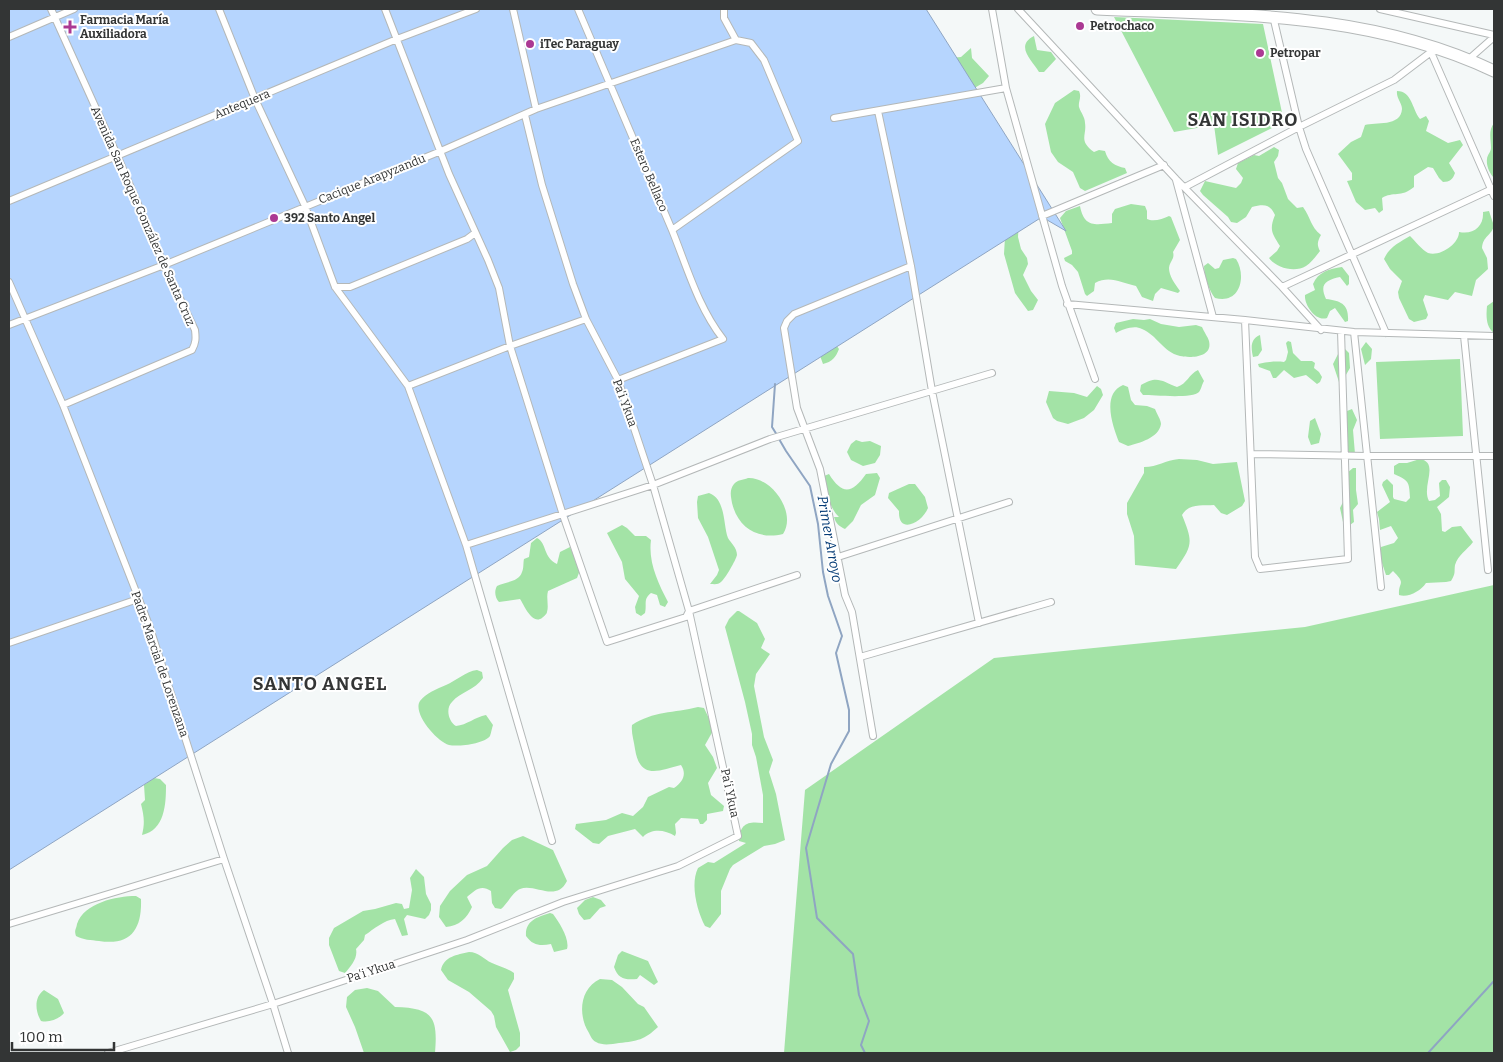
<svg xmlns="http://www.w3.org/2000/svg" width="1503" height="1062" font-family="Bitter,serif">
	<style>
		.green { fill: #a3e3a6 }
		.water { fill: #b6d5fe; stroke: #8fa5c2 }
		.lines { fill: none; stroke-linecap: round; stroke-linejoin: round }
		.stream { stroke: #8fa5c2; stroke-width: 2 }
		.street-casing { stroke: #b4b8b8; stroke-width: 8 }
		.highway-casing { stroke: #b4b8b8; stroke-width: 13 }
		.street { stroke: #fff; stroke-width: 6 }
		.highway { stroke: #fff; stroke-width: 11 }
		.poi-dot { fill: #ab3993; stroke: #fff; stroke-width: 2 }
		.labels { text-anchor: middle; stroke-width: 4; stroke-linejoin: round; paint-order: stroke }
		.poi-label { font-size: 12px; font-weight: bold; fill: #333535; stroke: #fff; text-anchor: start }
		.street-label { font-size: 12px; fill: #333535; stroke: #fff }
		.water-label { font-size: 14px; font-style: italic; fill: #063c76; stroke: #fff }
		.district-label { font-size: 18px; font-weight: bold; letter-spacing: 1px; fill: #333535; stroke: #fff }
	</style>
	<rect width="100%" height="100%" fill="#f4f8f8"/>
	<!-- green -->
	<path class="green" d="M1114 17 1263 24 1284 122 1218 155 1214 125 1174 132Z
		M1034 36 1037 50 1051 52 1056 59 1044 72H1039C1033 61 1014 46 1034 36Z
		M971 48 972 58 989 76 983 83 971 90 949 58 961 57Z
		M1074 90 1079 91C1082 98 1078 101 1079 107 1081 113 1085 117 1085 123 1087 136 1078 140 1094 152L1099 150 1105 151C1108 162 1115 166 1125 168L1127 173 1085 191 1080 188 1073 172 1058 162 1051 152 1045 124 1055 103Z
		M1397 91C1412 91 1412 109 1420 119L1426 116 1429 121 1426 131 1448 143 1460 140 1463 145 1449 163 1455 173C1453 179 1450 182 1443 182L1439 178 1433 168 1428 167 1414 176V187C1401 198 1393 191 1382 198L1383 210 1379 213 1375 208 1365 210 1356 202 1347 181 1352 180V173L1338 154 1351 142 1361 137 1365 125C1375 122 1401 127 1402 109 1402 103 1396 98 1397 91Z
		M1494 123V178C1490 174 1486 166 1487 159 1487 155 1491 152 1491 148 1491 139 1488 131 1494 123Z
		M1274 147 1279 150 1278 156 1274 162 1278 178 1282 183 1288 199 1297 208 1303 207C1311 218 1310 226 1321 235 1317 242 1317 245 1320 251 1316 256 1311 263 1306 266 1295 273 1276 268 1269 258L1277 251 1280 246C1272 233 1269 230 1275 215 1270 204 1264 204 1252 207L1246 217 1237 223 1231 222 1228 217 1203 195 1200 191 1205 181 1236 188 1241 183 1243 178 1236 169 1238 163 1254 155 1259 156Z
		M1131 204 1145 206 1147 211V219C1153 222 1163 219 1169 216L1171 217 1180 240 1173 252C1175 259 1170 261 1169 268 1169 276 1175 284 1180 291L1178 293 1161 288 1155 294 1153 301 1142 297 1136 286C1121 283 1110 275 1095 283L1094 291 1087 296 1085 294 1078 272 1072 265 1065 261 1064 258 1072 254V251L1060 218 1066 211 1080 206C1084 227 1094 225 1112 223V214L1115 209Z
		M1489 211 1494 226C1491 236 1483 236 1482 248L1487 258 1488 269 1476 280 1472 296 1455 292 1448 300 1425 295 1423 300 1428 315 1426 319 1414 322 1409 319 1399 298 1398 292 1402 281 1390 269 1384 259C1389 247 1400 242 1410 236 1415 241 1422 250 1428 253 1440 257 1459 244 1459 232 1473 235 1484 227 1483 212Z
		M1019 219 1018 237 1021 249 1027 258 1028 264 1023 275 1031 291 1038 300 1033 310 1028 311 1015 293 1004 254 1005 237Z
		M1233 258 1236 259C1247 276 1240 305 1215 298 1209 291 1204 275 1204 266L1208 263 1215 269 1219 268 1223 260Z
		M1342 267 1349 276V284L1347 286 1340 277C1326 280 1319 284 1326 299 1341 301 1349 304 1348 321L1345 322 1335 308 1330 311 1327 318C1316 322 1304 305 1305 295L1315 290 1313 284C1318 272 1329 269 1342 267Z
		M1494 301V333C1486 327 1486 316 1487 306Z
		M1133 319 1144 320 1150 319 1161 324 1179 327 1196 325 1202 327C1204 332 1208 337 1209 341 1213 358 1190 358 1180 356 1163 352 1157 335 1142 329 1134 325 1124 329 1116 333L1114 328 1116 323Z
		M829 335 839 349C836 357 832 362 823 364L819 353Z
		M1260 335 1262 350 1258 356 1253 357C1251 348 1250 339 1260 335Z
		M1288 341 1291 342 1293 353 1301 361H1312L1315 363 1314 368 1319 372 1322 377 1320 382 1317 384 1306 375 1294 378 1284 370 1276 378H1273L1270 371 1259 367 1258 364C1267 362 1275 361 1284 362L1286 360 1288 352 1286 343Z
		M1366 342 1372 349 1371 359 1365 365 1361 349Z
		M1345 349 1349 353 1350 368 1340 385 1333 364 1339 352Z
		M1460 359 1463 436 1380 439 1376 362Z
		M1198 370 1204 381C1202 384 1201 390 1199 392 1193 399 1153 395 1143 395L1140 391 1141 385C1157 375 1162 381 1177 387 1187 384 1189 374 1198 370Z
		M1123 385 1128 387 1131 400 1135 405 1147 406 1155 409C1157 414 1161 420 1161 424 1159 438 1139 443 1128 446L1119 442C1113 427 1101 394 1123 385Z
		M1097 386 1101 389 1103 395 1094 410 1084 418 1068 424 1057 421 1053 418 1046 402 1049 391 1074 393 1087 397Z
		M1352 409 1357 420 1353 430 1355 454 1346 453 1344 422 1347 411Z
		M1315 418 1321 434 1319 443 1311 445 1308 437 1310 421Z
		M856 440 862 442 870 441 881 446 880 455 875 463 863 466 851 460 847 452 851 444Z
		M1179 459 1197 460 1213 464 1237 462 1245 501 1242 506 1227 515 1221 513 1214 505C1202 506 1189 503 1182 515 1193 542 1193 545 1176 569L1135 565 1134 536 1127 514V503L1144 473V467C1158 467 1165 460 1179 459Z
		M1420 459C1440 463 1421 486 1429 501L1435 500 1440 496 1439 483 1442 480H1446L1450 487 1449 497 1437 507 1441 514 1442 531 1445 532 1452 527 1461 526 1473 542C1467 550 1458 555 1455 565 1454 572 1456 573 1451 581L1446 582 1426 583C1421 591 1408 598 1399 595 1398 581 1407 585 1393 571L1389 575H1386L1379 554 1381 547 1394 543 1398 538 1391 526 1380 530 1379 519 1377 512 1390 502 1382 485 1383 482 1387 479 1393 485V497L1394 499 1406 502 1410 498C1409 481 1409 481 1394 474V466L1399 463H1407Z
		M1353 468H1356V490L1358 504 1353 510 1354 522 1350 525 1343 522 1340 508 1344 500 1347 473Z
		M877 473 880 478 875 495 861 505 853 521 845 529C839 526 836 524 834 517H839C829 508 826 489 824 476L829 474C842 495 852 494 866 474Z
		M748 478C772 477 797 513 783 534 758 540 738 528 732 503 731 497 729 490 734 484 737 480 743 480 748 478Z
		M909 484H915L925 497 928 508C922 523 898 535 899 511L888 498 889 493Z
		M709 493C726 499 723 525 728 538 731 543 737 548 737 555 736 560 725 579 721 582 718 585 714 584 710 584L717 575 719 570 708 537 698 518 697 502 698 496Z
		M622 525 627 528 635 536H646L651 540C648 562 658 583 668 602L665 607 660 605 657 595 651 593C643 599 647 604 645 613L641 616 636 613 635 607 639 596 625 579 622 562 607 533Z
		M537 538C547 543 543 558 557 564L560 552 570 547 580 570 577 578 548 591C546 598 549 605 547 612 547 614 543 617 542 618 532 625 524 605 520 599L499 602C495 598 494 591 497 586 505 582 519 582 522 572 524 568 523 563 524 559L529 557 531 543Z
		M1494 585V1053H784L805 790 994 658 1305 627Z
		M737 611H739L757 623 765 639 761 648 770 654 756 674 754 686 764 737 773 760 769 772 776 794 785 840 775 844 764 846 733 865 730 869 721 891V914L710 928 705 926C697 911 690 884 698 868L708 862 714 863 746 843 739 841C740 823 748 821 763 823V795L756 757 752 745V734L745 702 725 627 729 619Z
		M477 670 482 672 483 678C475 690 460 692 452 702 445 709 449 722 456 726 467 725 475 717 486 715L493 725C492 728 491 733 490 736 484 744 458 747 449 745 437 742 412 713 420 701 426 693 437 689 446 685 456 681 466 671 477 670Z
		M698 707 704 708 714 729 705 745 713 757 717 768 708 783 711 795 724 806 723 811 707 814V820L703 824H700L698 819 681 818 675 824 676 833 675 836C665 830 652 828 643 837L635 829 608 836 599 844 593 843 575 829 576 824 606 820 622 813 633 816 643 807 648 797 669 787 674 788C683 782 687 774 681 765 658 771 640 780 635 749 634 741 631 733 632 725 653 711 674 713 698 707Z
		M154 778 160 779 166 785C166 804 165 830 142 835 145 823 144 816 141 804L145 800 144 785Z
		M523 836 553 850 567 881C556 903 535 883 520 889 513 892 507 904 501 909L495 908 492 903 491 891C481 884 475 890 467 897L472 907C467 918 459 926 446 927L439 917 440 906 450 891 467 875 487 866 503 848 512 840Z
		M416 869 424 877 426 894 431 904V910L429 915 425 919 407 915 404 919 408 935 402 936 395 919C384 920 374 929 365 935L364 940 356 949C358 958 351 966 345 973L339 971 329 945V938L334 928 363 911 375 909 396 903 402 904 404 909 409 908 412 890 410 878Z
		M136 896 141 899C142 929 131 946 99 941 91 940 83 940 76 936 74 930 76 930 77 924 84 903 116 896 136 896Z
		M593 897 601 900 606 906 600 908 590 919 584 920 579 914 577 908 585 900Z
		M550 913 553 914C559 922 570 939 567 949L554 952 551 944C541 946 533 946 526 936 525 921 537 917 550 913Z
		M622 951 648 961 658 982 654 985 640 975 637 979C625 980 618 979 614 967L618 955Z
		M469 952C479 952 483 959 492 963 500 967 507 968 514 973V979L508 990 520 1033V1046L516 1050 510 1052 496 1027 494 1016 491 1011 469 992 448 980 441 970C444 956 457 955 469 952Z
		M600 979 612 980 622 987 638 1004 644 1007 658 1027C644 1040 638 1041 619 1043 612 1044 603 1046 596 1042 592 1040 591 1037 589 1033 578 1016 579 989 600 979Z
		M367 988 378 991 395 1007C433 1008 438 1017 435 1053H364L355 1027 346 1007 347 997 355 990Z
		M44 990 58 999 64 1013C59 1019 49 1023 41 1021 35 1011 34 997 44 990Z"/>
	<!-- water -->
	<path class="water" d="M9 9H926L1066 231 1042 217 9 870Z"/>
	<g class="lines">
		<!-- stream -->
		<path class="stream" d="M775 384 772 427 777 435
			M779 439 786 451 810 486 818 524 823 572 828 596 842 636 836 653 849 710V731L831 764 806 848 817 918 853 954 859 995 869 1021 861 1045 865 1053
			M1428 1053 1494 981"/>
		<!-- street casing -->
		<g class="street-casing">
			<path id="street" d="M51 9 117 155 164 265 195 330C196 338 196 343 192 350L63 405
				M219 9 255 99 305 206 335 287 408 386 466 545 653 485 770 439 992 373
				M385 9 449 174 488 260 499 288 510 346 563 515 607 642 686 617 689 611 797 575
				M513 9 536 109
				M578 9C609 83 641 156 672 230 687 267 698 307 723 339L618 380
				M992 9 1006 88 1062 286 1095 379
				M1018 9 1176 179 1282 287 1321 330
				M1380 9 1494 35
				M1273 16 1299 127 1306 149 1386 333
				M9 37 74 9
				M1430 50 1494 196
				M1469 59 1494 37
				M878 111 911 266 932 391 979 623
				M834 118 1006 88
				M1176 180 1213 317
				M1185 187 1299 127 1394 80 1431 52 1436 51
				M9 201 397 39 476 9
				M1042 216 1164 165
				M672 230 798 141 764 60 751 43 736 40 724 18V9
				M9 282 63 405 149 625 224 859 273 1004 288 1053
				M335 287H350L467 239 475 233
				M1282 287 1494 188
				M1067 304 1245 320 1354 332 1494 336
				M1245 320 1255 557 1260 569 1348 559 1341 331
				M9 325 164 265 441 151 536 109 736 40
				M1354 332 1381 587
				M1464 336 1488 570
				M408 386 510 346 586 319
				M1251 454 1367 456H1494
				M466 545 552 841
				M838 557 1009 502
				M9 643 138 599
				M860 657 1051 602
				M873 736 852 612 845 595 820 469 797 408 784 328 787 321 794 314 911 266
				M9 924 224 859
				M108 1053 273 1004 467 940 563 902 678 866 738 836 689 611 653 485 618 380 586 319 573 284 542 185 525 115"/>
		</g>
		<!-- highway casing -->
		<g class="highway-casing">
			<path id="highway" d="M1097 9C1234 15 1367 11 1494 71"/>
		</g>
		<!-- street -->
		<use href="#street" class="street"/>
		<!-- highway -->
		<use href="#highway" class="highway"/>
	</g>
	<!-- markers -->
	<g class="poi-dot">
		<circle cx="1080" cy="26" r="5"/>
		<path d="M67.5 19.5h5v5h5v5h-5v5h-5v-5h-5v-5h5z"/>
		<circle cx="530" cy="44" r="5"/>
		<circle cx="1260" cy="53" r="5"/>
		<circle cx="274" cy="218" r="5"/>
	</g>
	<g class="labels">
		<!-- poi labels -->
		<g class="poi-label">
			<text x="80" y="24">Farmacia María<tspan x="80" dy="14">Auxiliadora</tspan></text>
			<text x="1090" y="30">Petrochaco</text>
			<text x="540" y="48">iTec Paraguay</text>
			<text x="1270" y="57">Petropar</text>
			<text x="284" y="222">392 Santo Angel</text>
		</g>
		<!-- street labels -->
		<g class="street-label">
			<text transform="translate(242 104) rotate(-22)" y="4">Antequera</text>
			<text transform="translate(649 175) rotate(67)" y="4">Estero Bellaco</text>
			<text transform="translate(372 179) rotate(-22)" y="4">Cacique Arapyzandu</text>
			<text transform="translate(143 216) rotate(66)" y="4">Avenida San Roque González de Santa Cruz</text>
			<text transform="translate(625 403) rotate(70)" y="4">Pa'i Ykua</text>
			<text transform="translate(160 664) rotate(71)" y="4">Padre Marcial de Lorenzana</text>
			<text transform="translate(730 793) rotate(78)" y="4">Pa'i Ykua</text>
			<text transform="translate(371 971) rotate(-18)" y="4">Pa'i Ykua</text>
		</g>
		<!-- water labels -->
		<g class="water-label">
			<text transform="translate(830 539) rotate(80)" y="5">Primer Arroyo</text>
		</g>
		<!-- district labels -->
		<g class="district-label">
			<text x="1243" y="126">SAN ISIDRO</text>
			<text x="320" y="690">SANTO ANGEL</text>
		</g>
	</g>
	<!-- border -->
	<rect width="1503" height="1062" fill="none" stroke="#333535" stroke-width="20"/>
	<!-- scale -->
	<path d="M12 1042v8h102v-8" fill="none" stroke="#333535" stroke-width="2.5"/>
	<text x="20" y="1042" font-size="15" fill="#333535" stroke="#ffffff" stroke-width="4" paint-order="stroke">100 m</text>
</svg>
